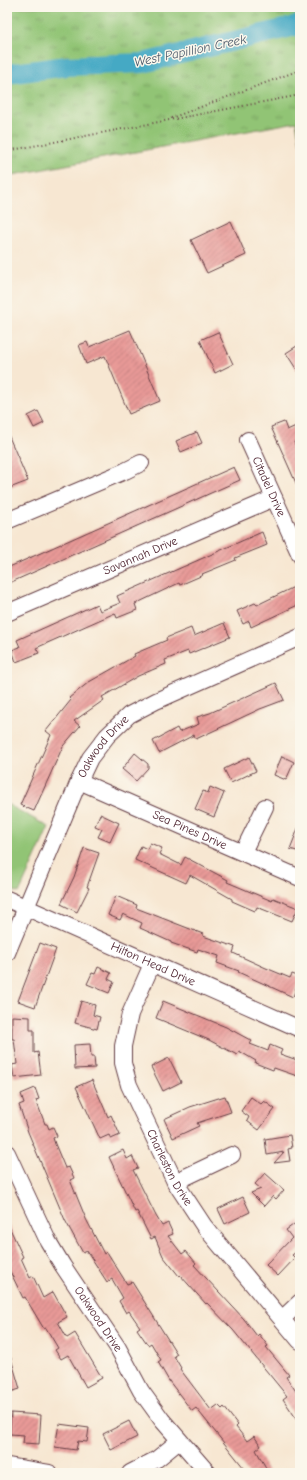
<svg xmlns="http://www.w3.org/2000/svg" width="307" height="1480" font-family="'Comic Neue',sans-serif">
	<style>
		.grass { fill: url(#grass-tufts); stroke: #6e7250 }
		.green { fill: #91c475; stroke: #6e7250 }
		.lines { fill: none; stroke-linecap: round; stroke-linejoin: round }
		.river { stroke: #44a9c4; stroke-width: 20 }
		.building { fill: url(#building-hatch) }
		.minor-casing { stroke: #643d44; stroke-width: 18 }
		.path { stroke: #643d44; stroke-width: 2; stroke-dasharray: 1 3; stroke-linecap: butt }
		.minor { stroke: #fff; stroke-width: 16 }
		.labels { text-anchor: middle; stroke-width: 3; stroke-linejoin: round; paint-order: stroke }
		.street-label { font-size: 12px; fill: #4a1f2b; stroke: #fbf7ec }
		.water-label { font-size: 13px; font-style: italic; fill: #485668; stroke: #fbf7ec }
	</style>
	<defs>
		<pattern id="grass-tufts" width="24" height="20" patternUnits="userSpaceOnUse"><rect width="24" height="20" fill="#91c475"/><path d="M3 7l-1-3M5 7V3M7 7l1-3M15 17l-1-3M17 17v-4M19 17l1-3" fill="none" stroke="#789f60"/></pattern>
		<pattern id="building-hatch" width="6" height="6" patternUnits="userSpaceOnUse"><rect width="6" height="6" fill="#e89a97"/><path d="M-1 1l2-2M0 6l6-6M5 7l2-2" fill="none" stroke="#be7d7b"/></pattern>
	</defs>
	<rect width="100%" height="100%" fill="#fbf7ec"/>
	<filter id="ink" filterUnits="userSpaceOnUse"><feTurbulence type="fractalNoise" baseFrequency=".025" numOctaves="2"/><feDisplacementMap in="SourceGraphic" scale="8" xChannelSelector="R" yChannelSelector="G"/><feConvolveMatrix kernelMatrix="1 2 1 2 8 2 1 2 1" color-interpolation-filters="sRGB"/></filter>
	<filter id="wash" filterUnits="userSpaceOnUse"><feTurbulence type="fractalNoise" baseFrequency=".012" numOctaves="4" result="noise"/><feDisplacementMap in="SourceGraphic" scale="16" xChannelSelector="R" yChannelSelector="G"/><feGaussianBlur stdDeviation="0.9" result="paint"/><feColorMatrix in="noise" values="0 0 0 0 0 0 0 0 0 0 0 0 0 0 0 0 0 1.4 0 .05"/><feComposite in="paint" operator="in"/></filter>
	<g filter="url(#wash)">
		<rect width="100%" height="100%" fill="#f7e7d2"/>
		<!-- grass -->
		<path class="grass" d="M7 7H300V143L296 122 7 176Z"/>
		<!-- green -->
		<path class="green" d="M7 804 49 827 19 893 7 888Z"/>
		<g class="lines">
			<!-- river -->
			<path class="river" d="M7 74 67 66 143 63 300 25"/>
		</g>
		<g id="blocks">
			<!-- building -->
			<path class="building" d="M231 221 246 255 207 273 191 240Z
				M130 330 160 401 129 414 105 356 86 364 79 345 87 342 89 347Z
				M218 332 233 364 215 373 200 340Z
				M300 344V375L286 353Z
				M38 411 44 423 34 428 28 416Z
				M284 422 287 430 296 426 300 435V440L294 442 300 455V492L271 427Z
				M7 432 28 481 7 489Z
				M197 432 202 443 181 452 176 441Z
				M234 467 240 480 7 584V568Z
				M262 532 267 545 235 558 236 560 202 574 203 575 180 585 179 583 135 604 137 610 117 618 115 613 36 648 39 653 16 662 12 650 20 647 17 640 97 604 100 611 120 603 117 596Z
				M294 587 300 604 251 627 249 621 243 624 237 611 255 603 257 605Z
				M224 623 230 637 189 654 188 651 165 660 166 664 138 676 102 697 104 700 74 721 80 726 63 746 34 811 20 805 51 735 46 731 71 700 69 698 89 682 135 656 134 654 167 640 166 638 191 628 194 636Z
				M276 683 284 700 260 709 196 739 194 735 159 753 153 741 177 728 179 732 199 724 197 717 210 713Z
				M135 753 148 764V768L136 781 122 769Z
				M282 756 294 762 286 780 274 775Z
				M249 757 256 771 231 783 224 769Z
				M210 787 224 793 214 817 195 809 203 791 208 793Z
				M100 814 119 823 110 842 98 837 102 829 95 826Z
				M299 826H300V852L290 849Z
				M150 843 162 848 159 854 181 865 185 857 228 880 227 882 272 901 273 898 298 908 292 921 257 907 255 911 232 901V899L190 875 186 883 135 860 141 846 147 849Z
				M84 848 99 853 87 887 89 888 77 912 61 904 74 877Z
				M116 896 137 905 136 908 203 934V936L235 947 233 953 266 968 290 978 292 974 300 977 293 997 238 972 239 971 217 963 219 956 198 949 197 952 171 943V942L140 928 142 923 123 914 120 920 108 915Z
				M40 943 56 949 35 1007 18 1001Z
				M98 967 111 973 108 979 114 982 109 993 87 984 92 973 95 974Z
				M81 1001 95 1005 93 1015 100 1017 97 1029 75 1023Z
				M163 1001 226 1027 252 1041 250 1044 268 1051 270 1045 282 1050 280 1054 300 1061V1077L274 1068 273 1070 255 1063 256 1061 239 1051 237 1055 209 1040 156 1018Z
				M12 1016 30 1017V1030H34V1053L38 1052 41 1075 14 1078 12 1065 17 1064 14 1039H12Z
				M90 1044 91 1057H94L95 1068 75 1069 74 1045Z
				M169 1058 181 1082 163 1091 151 1067Z
				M92 1080 108 1117 111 1115 120 1135 111 1139 109 1135 100 1139 76 1087Z
				M35 1088 39 1099 36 1100 45 1124H47L49 1129 53 1127 57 1136 53 1138 55 1144 65 1168 69 1167 74 1178 70 1180 86 1219 104 1254 107 1252 127 1284 132 1282 177 1354 174 1356 181 1368 180 1369 211 1410 218 1405 222 1409 224 1407 238 1425 236 1427 247 1441 254 1436 261 1446 256 1450 269 1473H248L196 1408 192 1411 169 1381 158 1362 161 1360 151 1343 148 1345 137 1329 140 1327 129 1311 126 1313 119 1301 123 1298 112 1279 107 1282 87 1251 83 1253 65 1220 28 1132 19 1105 24 1103 21 1094Z
				M225 1096 231 1112 197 1123 199 1126 173 1138 164 1119 190 1107Z
				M251 1097 261 1104 264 1101 275 1109 259 1130 247 1121 249 1117 241 1111Z
				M290 1135 292 1148 288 1149 290 1161 274 1163 284 1152 267 1155 265 1139Z
				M123 1150 127 1159 132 1156 138 1168 133 1170 156 1216 162 1226 168 1223 173 1234 168 1236 182 1254 186 1251 196 1263 194 1265 244 1319 257 1336 259 1334 268 1346 266 1347 289 1375 286 1377 300 1397V1424L283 1399 287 1396 233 1330 207 1303 206 1304 180 1275 179 1276 163 1256 155 1237 151 1239 137 1211 135 1212 109 1157Z
				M265 1173 284 1190 276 1199 273 1196 264 1206 251 1193 261 1189 255 1184Z
				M243 1197 250 1212 225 1224 218 1209Z
				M300 1220V1249L292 1255 295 1258 278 1276 266 1265 292 1238 286 1230Z
				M7 1222 23 1257 21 1258 30 1278 33 1276 43 1298 53 1292 67 1317 58 1322 67 1338 75 1333 102 1378 86 1387 68 1355 61 1359 55 1350 58 1348 46 1328 44 1329 25 1297 23 1298 7 1265Z
				M7 1352H9L20 1389 7 1393Z
				M11 1413 41 1415 39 1444 23 1443 24 1435 10 1434Z
				M129 1421 137 1437 111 1450 103 1434Z
				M59 1424 89 1428 87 1442 78 1441 76 1450 55 1447Z"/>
		</g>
	</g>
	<g filter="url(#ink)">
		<use href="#blocks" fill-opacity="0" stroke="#643d44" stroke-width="1"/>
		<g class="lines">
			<!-- minor casing -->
			<g class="minor-casing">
				<g id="minor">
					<path id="s1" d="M248 440 300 555"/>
					<path d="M7 521 125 471 141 463"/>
					<path id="s2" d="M7 613 274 498"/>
					<path id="s3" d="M79 781 300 878"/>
					<path d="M243 852 265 807"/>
					<path id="s4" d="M7 899 300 1029"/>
					<path id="s5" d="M7 953 79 781 90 758 107 736 129 715 156 701 300 637"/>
					<path id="s6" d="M152 964 130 1014 123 1046V1063L129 1085 175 1182 204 1226 300 1341"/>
					<path id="s7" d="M7 1153 48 1241 63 1266 118 1348 141 1391 162 1420 208 1473"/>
					<path d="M175 1182 232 1155"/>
					<path d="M282 1319 300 1302"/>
					<path d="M7 1466 49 1473"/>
					<path d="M130 1473 157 1459 179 1441"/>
				</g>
			</g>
			<!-- path -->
			<path class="path" d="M171 118 300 70
				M7 151 300 95"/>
			<!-- minor -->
			<use href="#minor" class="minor"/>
		</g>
	</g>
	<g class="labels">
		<!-- street labels -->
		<g class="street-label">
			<text dy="4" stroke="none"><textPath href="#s1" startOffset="51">Citadel Drive</textPath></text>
			<text dy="4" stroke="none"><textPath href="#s2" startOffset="145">Savannah Drive</textPath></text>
			<text dy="4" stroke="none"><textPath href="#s5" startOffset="229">Oakwood Drive</textPath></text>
			<text dy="4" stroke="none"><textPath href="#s3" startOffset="121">Sea Pines Drive</textPath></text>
			<text dy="4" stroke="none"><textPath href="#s4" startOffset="160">Hilton Head Drive</textPath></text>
			<text dy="4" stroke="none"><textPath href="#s6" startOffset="219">Charleston Drive</textPath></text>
			<text dy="4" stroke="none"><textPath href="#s7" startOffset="190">Oakwood Drive</textPath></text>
		</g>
		<!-- water labels -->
		<g class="water-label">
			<text transform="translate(190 50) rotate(-12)" y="5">West Papillion Creek</text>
		</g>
	</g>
	<!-- margin -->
	<rect width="307" height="1480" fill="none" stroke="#fbf7ec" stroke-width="24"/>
</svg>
